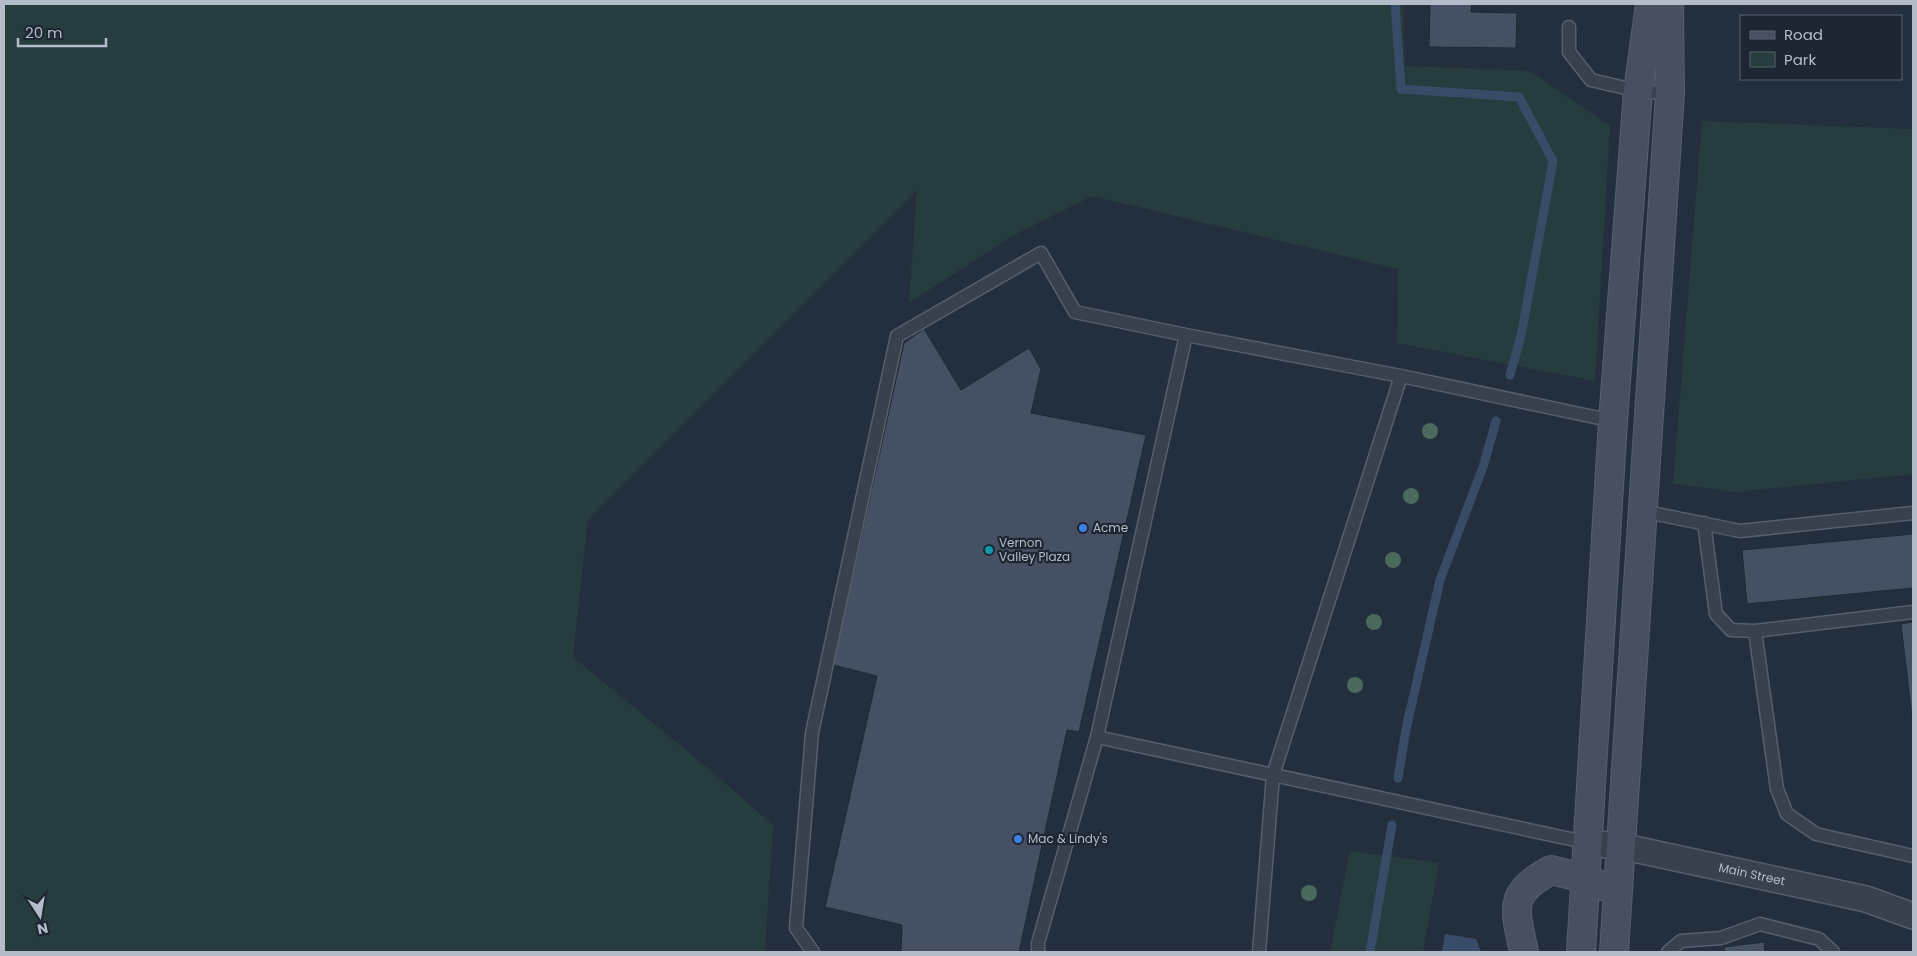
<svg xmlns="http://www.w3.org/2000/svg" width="1917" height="956" font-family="Poppins,sans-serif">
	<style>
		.green { fill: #263c3f }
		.water { fill: #394c67 }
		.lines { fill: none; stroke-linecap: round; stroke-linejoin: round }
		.stream { stroke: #394c67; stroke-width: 9 }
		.building { fill: #455162; stroke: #1f2835 }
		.service-casing { stroke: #565f6c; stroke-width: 15 }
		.minor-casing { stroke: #565f6c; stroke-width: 28 }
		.secondary-casing { stroke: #565f6c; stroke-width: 30 }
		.service { stroke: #38414e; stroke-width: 12 }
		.minor { stroke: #38414e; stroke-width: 25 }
		.secondary { stroke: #465061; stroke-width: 28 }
		.tree { fill: #4b6a5d }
		.shop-dot { fill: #3f7fe0; stroke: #1d2633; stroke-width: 2 }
		.culture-dot { fill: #0f9aa8; stroke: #1d2633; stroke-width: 2 }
		.labels { text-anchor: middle; stroke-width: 4.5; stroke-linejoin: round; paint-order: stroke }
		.poi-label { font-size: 12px; fill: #b4bcc9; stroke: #1d2633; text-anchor: start }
		.street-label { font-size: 12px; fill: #b4bcc9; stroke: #1d2633 }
	</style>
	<rect width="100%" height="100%" fill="#242f3e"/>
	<!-- green -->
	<path class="green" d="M4 4H1403L1405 66 1530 71 1610 126 1595 381 1397 343 1398 269 1092 196 1012 236 909 303 917 190 588 519 573 657 709 769 773 825 765 952H4Z
		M1702 121 1913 129V474L1736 492 1673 484Z
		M1350 851 1439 863 1423 952H1330Z"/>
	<!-- water -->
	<path class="water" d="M1445 934 1476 939 1481 952H1442Z"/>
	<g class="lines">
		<!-- stream -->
		<path class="stream" d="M1395 4 1401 89 1519 97 1553 161 1521 336 1510 375
			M1398 778 1406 729 1440 580 1483 467 1496 421
			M1370 952 1392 825"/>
	</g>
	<!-- building -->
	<path class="building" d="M1430 4H1472L1471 12 1517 13 1516 48 1429 47Z
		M924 329 961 390 1029 348 1041 369 1031 413 1146 435 1079 732 1067 730 1019 952H901L902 925 825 907 877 676 833 665 904 343Z
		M1913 534V588L1747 604 1742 550Z
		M1913 622V726L1901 624Z
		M1764 942 1765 952H1725L1724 947Z"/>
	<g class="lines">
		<!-- service casing -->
		<g class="service-casing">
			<path id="service" d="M1569 27V52L1591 80 1638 91 1670 93
				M1642 511 1740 531 1913 513
				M1704 523 1716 614 1731 630 1755 631 1777 789 1787 814 1816 834 1913 856
				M1755 631 1913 612
				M1097 737 1589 843
				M813 952 796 928 812 733 897 336 1041 253 1075 312 1186 335
				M1038 952V943L1097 737 1186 335 1401 376 1613 421
				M1259 952 1273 775 1401 376
				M1668 952 1681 941 1721 938 1760 924 1819 939 1833 952"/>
		</g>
		<!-- minor casing -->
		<g class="minor-casing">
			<g id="minor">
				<path id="s1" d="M1589 843 1620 846 1866 899 1913 916"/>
			</g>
		</g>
		<!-- secondary casing -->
		<g class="secondary-casing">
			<path id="secondary" d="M1524 952C1515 908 1507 894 1551 870L1587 879 1602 886
				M1581 952 1613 421 1638 91 1650 4
				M1614 952 1670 93 1669 4"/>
		</g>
		<!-- service -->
		<use href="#service" class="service"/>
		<!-- minor -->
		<use href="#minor" class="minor"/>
		<!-- secondary -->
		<use href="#secondary" class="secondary"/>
	</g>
	<!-- trees -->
	<g class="tree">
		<circle cx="1430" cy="431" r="8"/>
		<circle cx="1411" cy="496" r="8"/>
		<circle cx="1393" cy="560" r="8"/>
		<circle cx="1374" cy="622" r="8"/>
		<circle cx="1355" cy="685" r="8"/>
		<circle cx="1309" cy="893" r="8"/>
	</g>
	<!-- markers -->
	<g class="shop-dot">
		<circle cx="1083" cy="528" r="5"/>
		<circle cx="1018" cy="839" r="5"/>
	</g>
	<circle class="culture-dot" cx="989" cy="550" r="5"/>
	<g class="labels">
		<!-- poi labels -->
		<g class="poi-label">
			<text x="1093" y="532">Acme</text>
			<text x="999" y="547">Vernon<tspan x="999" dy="14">Valley Plaza</tspan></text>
			<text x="1028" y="843">Mac &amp; Lindy's</text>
		</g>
		<!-- street labels -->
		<g class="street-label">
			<text dy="4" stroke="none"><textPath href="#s1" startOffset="166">Main Street</textPath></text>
		</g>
	</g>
	<!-- border -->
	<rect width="1917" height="956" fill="none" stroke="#b4bcc9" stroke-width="10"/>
	<!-- legend -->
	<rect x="1740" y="15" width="162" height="65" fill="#1d2633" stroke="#59626f"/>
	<rect x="1750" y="31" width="25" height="8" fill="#465061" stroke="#59626f"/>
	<text x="1784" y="40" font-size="15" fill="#b4bcc9">Road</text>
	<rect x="1750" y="52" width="25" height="15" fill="#263c3f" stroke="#59626f"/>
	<text x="1784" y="65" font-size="15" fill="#b4bcc9">Park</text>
	<!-- north arrow -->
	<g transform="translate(40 916) rotate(168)" stroke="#1d2633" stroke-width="4" paint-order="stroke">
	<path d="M0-4L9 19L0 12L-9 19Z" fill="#b4bcc9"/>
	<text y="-8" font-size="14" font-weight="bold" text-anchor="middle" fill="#b4bcc9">N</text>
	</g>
	<!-- scale -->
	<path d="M18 38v8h88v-8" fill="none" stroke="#b4bcc9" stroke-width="2.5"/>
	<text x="25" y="38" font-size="15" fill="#b4bcc9" stroke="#1d2633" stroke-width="4" paint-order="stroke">20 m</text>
</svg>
